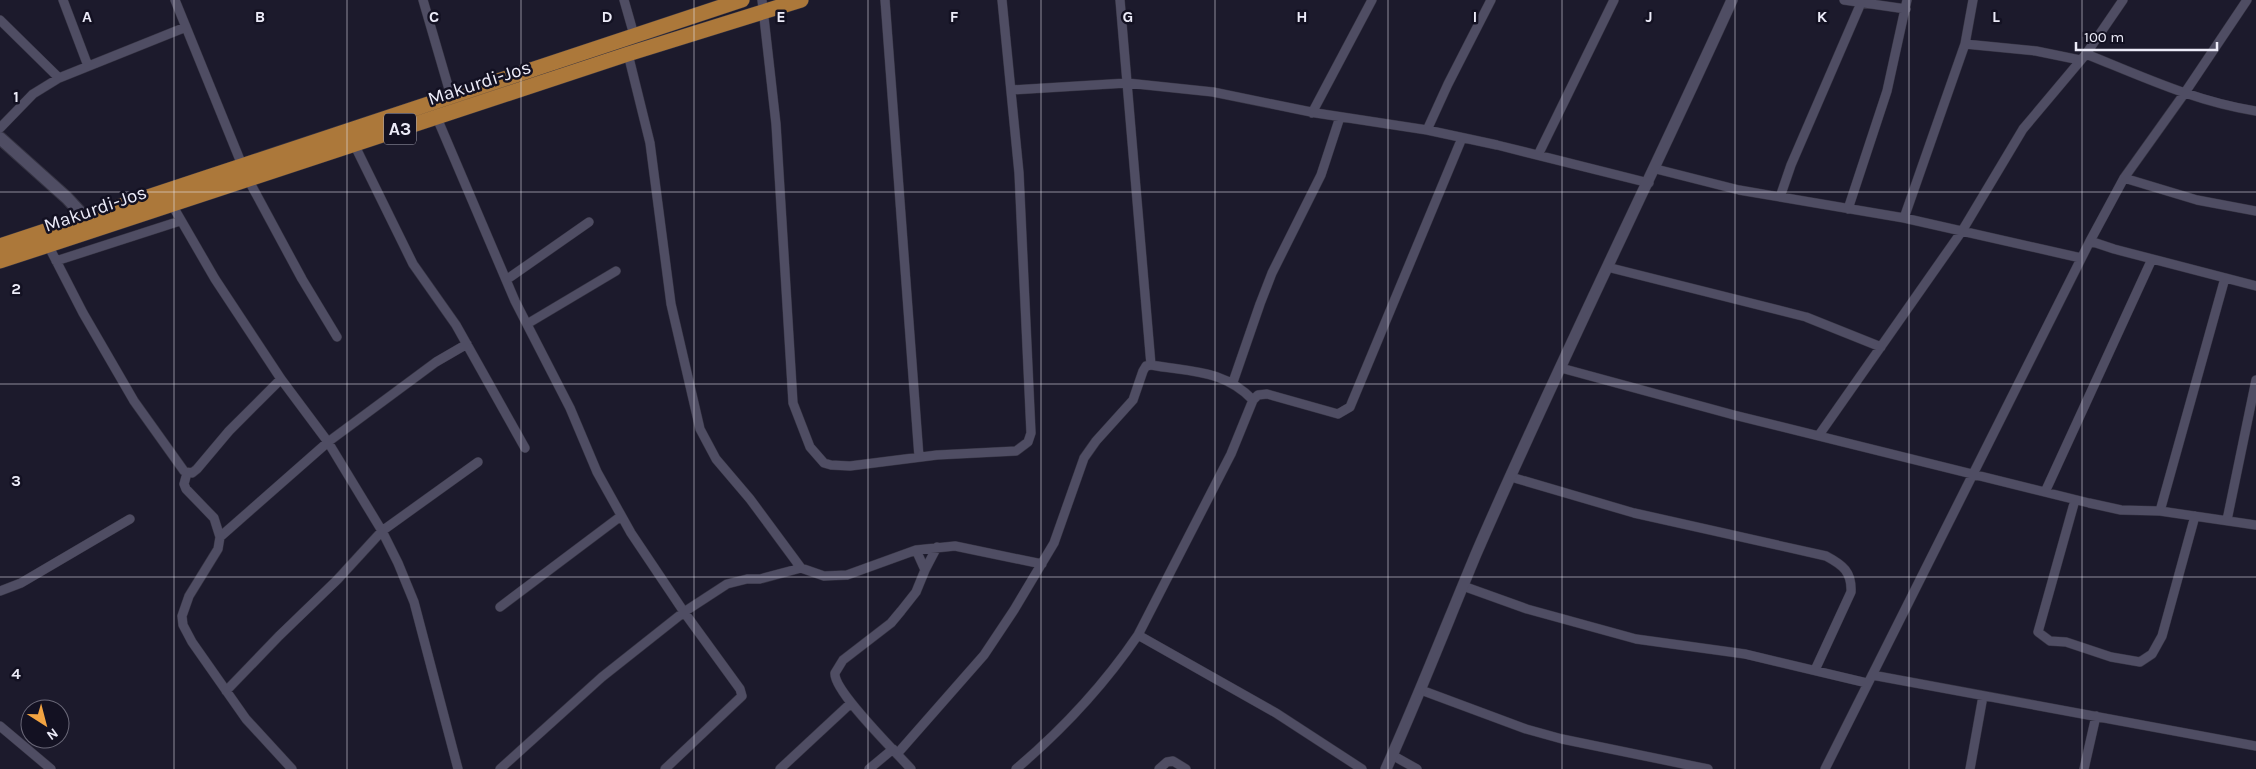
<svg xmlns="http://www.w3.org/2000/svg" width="2256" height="769" font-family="Karla,sans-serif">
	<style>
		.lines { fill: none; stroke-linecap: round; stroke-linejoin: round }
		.minor-casing { stroke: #353342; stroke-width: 10 }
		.tertiary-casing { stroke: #353342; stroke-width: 12 }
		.secondary-casing { stroke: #353342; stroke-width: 14 }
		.trunk-casing { stroke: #353342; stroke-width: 16 }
		.minor { stroke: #4f4d63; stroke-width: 9 }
		.tertiary { stroke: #4f4d63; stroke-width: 11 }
		.secondary { stroke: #4f4d63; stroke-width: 12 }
		.trunk { stroke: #ac783a; stroke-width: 15 }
		.grid { fill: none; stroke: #ecebf8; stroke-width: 1; stroke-opacity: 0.55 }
		.labels { text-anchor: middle; stroke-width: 5; stroke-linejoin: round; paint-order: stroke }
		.shield { fill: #131122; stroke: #abaab8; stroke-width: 1 }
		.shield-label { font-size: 18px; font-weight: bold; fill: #ecebf8 }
		.street-label { font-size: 19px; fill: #ecebf8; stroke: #131122 }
		.grid-label { font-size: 16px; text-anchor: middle; font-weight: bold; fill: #ecebf8; stroke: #131122; stroke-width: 5; stroke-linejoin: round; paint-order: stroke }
	</style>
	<rect width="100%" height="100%" fill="#1c1a2c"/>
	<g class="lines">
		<!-- minor casing -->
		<g class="minor-casing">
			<path id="minor" d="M63 0 88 66
				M175 0 242 165
				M423 0 451 96
				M624 0 634 35
				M762 0 776 124 793 403 810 447 824 463 831 465 850 466 937 455 1016 451 1028 442 1031 433 1019 173 1002 0
				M885 0 919 457
				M1120 0 1151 365
				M1844 0 1906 9
				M0 20 59 78
				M1965 44 2036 51 2080 60
				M628 54 650 143 671 304 700 429 716 459 750 499 801 568
				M2086 54C2141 76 2196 102 2256 111
				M1011 90 1127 83 1213 92 1316 113 1427 130 1497 145 1649 183
				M1312 113 1372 0
				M437 118 515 301 570 408 597 472 631 533 684 612 740 689 742 696 665 769
				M0 128 33 94 59 78 186 27
				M1427 130 1448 84 1491 0
				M354 144 413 264 456 325 525 448
				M1538 155 1614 0
				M1656 169 1739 190 1904 218 2081 258
				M2124 178 2197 200 2256 211
				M248 179 302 279 337 337
				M1780 197 1791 165 1861 3
				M171 203 215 279 281 379 328 442 382 531 398 563 414 602 458 769
				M1848 209 1887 91 1907 0
				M1904 218 1965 44 1973 0
				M2090 241 2114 249 2256 286
				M48 245 83 313 134 401 184 471 192 473 197 469 229 431 281 379
				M56 261 180 221
				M1607 267 1806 317 1881 347
				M506 280 589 222
				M527 324 616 271
				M1561 368 1734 415 2089 503 2121 510 2160 511 2256 525
				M1233 382 1260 304 1272 273 1321 175 1340 117
				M1819 435 1962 231 2023 129 2086 54 2123 0
				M187 473 184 484 186 489 214 518 220 537 218 549 189 596 182 616 183 625 192 642 246 719 292 769
				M1511 477 1634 513 1826 556C1843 565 1852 572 1851 592L1815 670
				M2045 492 2152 259
				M2075 500 2038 632 2050 641 2066 642 2111 657 2140 662 2152 654 2162 636 2195 516
				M2160 511 2225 278
				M2227 520 2256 380
				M220 537 328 442 436 362 467 344
				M916 550 925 570
				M1463 586 1527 609 1636 639 1745 654 1867 683
				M0 591 21 583 130 519
				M500 607 621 516
				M1138 635 1276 713 1362 769
				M1872 675 2256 746
				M1421 690 1526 729 1562 739 1708 769
				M226 691 279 636 337 580 382 531 478 462
				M0 726 51 769
				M897 754 984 655 1014 610 1054 543 1084 458 1096 441 1133 400 1143 371 1146 366 1151 365C1190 372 1223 369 1253 400
				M1392 755 1417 769
				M500 769 602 677 684 612 727 584 747 579H760L801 568 824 576 847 575 916 550 955 546 1042 564
				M780 769 851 703
				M869 769 893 749
				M911 769C897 753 833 691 835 673L843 660 891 623 901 611 916 592 925 570 937 547
				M1016 769C1062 730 1104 685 1138 635L1231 454 1253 400 1258 395 1267 394 1338 414 1350 407 1462 138
				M1159 769 1167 762 1173 761 1186 769
				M1825 769 2090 241 2124 178 2184 94 2247 0
				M1970 769 1983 696
				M2084 769 2096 716"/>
		</g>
		<!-- tertiary casing -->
		<g class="tertiary-casing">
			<path id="tertiary" d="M1386 769C1418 698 1446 626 1476 554 1557 367 1648 185 1732 0"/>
		</g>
		<!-- secondary casing -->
		<g class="secondary-casing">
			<path id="secondary" d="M0 138 67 198 91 224"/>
		</g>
		<!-- trunk casing -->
		<g class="trunk-casing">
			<path id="trunk" d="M0 246 742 0
				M0 261 628 54 801 0"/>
		</g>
		<!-- minor -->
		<use href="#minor" class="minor"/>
		<!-- tertiary -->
		<use href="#tertiary" class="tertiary"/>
		<!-- secondary -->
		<use href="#secondary" class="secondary"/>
		<!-- trunk -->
		<use href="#trunk" class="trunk"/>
	</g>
	<!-- grid -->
	<path class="grid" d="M174 0V769M347 0V769M521 0V769M694 0V769M868 0V769M1041 0V769M1215 0V769M1388 0V769M1562 0V769M1735 0V769M1909 0V769M2082 0V769M0 192H2256M0 384H2256M0 577H2256"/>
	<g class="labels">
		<!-- shield labels -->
		<rect class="shield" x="384" y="113.5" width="32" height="31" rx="4"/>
		<g class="shield-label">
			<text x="400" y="135">A3</text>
		</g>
		<!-- street labels -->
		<g class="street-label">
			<text transform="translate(479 82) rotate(-18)" y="7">Makurdi-Jos</text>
			<text transform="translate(95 208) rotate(-19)" y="7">Makurdi-Jos</text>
		</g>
	</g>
	<g class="grid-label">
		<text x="87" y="22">A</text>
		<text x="260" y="22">B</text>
		<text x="434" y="22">C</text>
		<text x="607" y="22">D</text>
		<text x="781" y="22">E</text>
		<text x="954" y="22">F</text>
		<text x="1128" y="22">G</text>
		<text x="1302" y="22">H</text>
		<text x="1475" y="22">I</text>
		<text x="1649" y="22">J</text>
		<text x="1822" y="22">K</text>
		<text x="1996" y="22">L</text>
		<text x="16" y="102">1</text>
		<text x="16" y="294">2</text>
		<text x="16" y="486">3</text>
		<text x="16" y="679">4</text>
	</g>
	<!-- north arrow -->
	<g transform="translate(45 724) rotate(144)"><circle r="24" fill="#131122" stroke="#6a6878"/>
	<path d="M0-4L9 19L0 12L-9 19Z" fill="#f3a442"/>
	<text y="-8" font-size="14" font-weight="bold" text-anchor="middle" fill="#ecebf8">N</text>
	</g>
	<!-- scale -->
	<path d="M2076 42v8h141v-8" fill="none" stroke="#ecebf8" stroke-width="2.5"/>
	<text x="2084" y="42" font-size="15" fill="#ecebf8" stroke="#131122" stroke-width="4" paint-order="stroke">100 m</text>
</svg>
